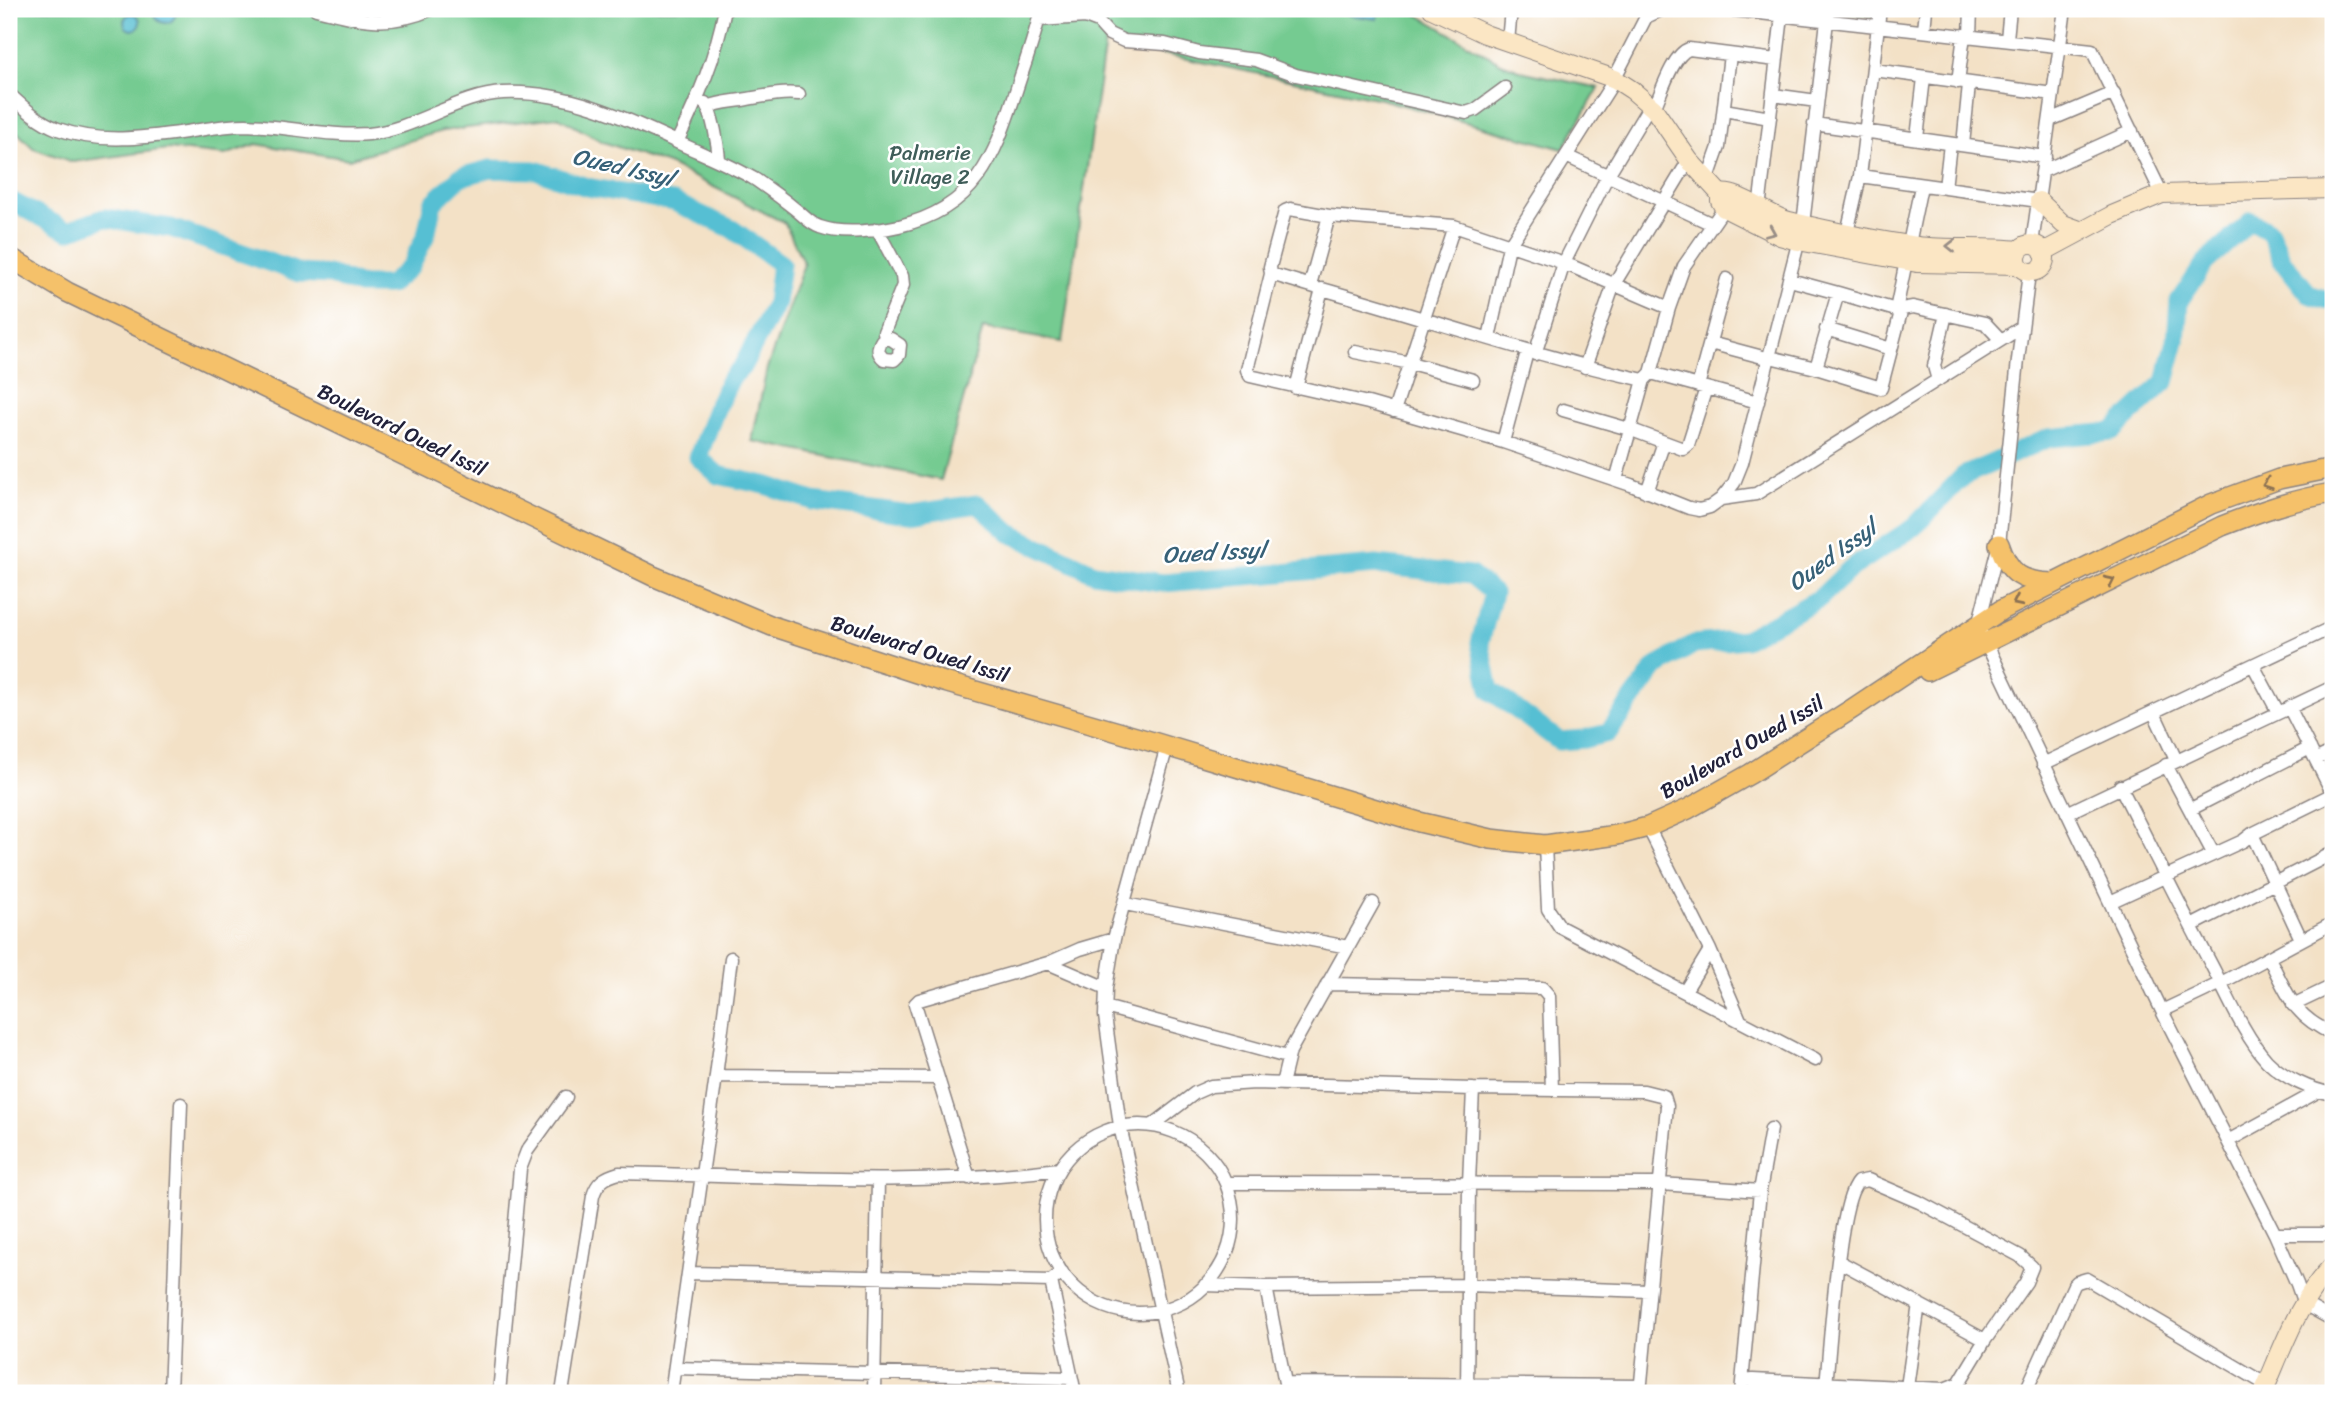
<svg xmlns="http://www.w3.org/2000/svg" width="2342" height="1402" font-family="Sriracha,sans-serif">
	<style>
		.green { fill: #74cb91; stroke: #4b7666; stroke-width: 2 }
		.water { fill: #56bfd3; stroke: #3c7087; stroke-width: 2 }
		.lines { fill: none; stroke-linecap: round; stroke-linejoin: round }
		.river { stroke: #56bfd3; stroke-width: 19 }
		.street-casing { stroke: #8a8280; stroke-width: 15 }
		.secondary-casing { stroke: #8a8280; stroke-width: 20 }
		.primary-casing { stroke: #8a8280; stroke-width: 22 }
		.street { stroke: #fff; stroke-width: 12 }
		.secondary { stroke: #fbe6c4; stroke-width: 18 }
		.primary { stroke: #f5c16b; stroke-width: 19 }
		.oneway { stroke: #998e86 }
		.oneway2 { stroke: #8c7253 }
		.labels { text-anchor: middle; stroke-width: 5; stroke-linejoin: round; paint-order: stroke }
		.park-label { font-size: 21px; fill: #3f5d59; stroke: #fff }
		.street-label { font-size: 21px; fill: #22223b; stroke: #fff }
		.water-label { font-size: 23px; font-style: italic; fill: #376178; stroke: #fff }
	</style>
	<rect width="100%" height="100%" fill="#fff"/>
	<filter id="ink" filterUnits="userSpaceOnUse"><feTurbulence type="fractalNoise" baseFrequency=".0143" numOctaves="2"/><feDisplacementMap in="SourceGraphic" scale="14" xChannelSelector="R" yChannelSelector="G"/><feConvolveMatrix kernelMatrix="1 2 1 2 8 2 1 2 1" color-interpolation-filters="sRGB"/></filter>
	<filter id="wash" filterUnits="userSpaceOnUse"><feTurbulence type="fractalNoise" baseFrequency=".00686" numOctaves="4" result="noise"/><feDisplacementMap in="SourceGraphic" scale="28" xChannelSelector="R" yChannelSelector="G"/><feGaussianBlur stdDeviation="1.57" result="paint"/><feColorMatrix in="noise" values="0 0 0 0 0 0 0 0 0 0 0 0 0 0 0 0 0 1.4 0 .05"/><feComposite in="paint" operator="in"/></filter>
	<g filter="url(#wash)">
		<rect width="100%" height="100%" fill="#f3e1c6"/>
		<!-- green -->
		<path class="green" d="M9 9H1408L1501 63 1525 72 1599 88 1563 149 1381 99 1105 42 1062 342 983 328 941 480 752 441 767 368 804 264 785 223 668 164 603 142 558 117 442 131 349 159 256 144 225 155 168 149 73 162 33 148 9 124Z
			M1807 9H1880L1879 17Z"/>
		<!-- water -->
		<path class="water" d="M153 9H176C177 28 154 27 153 9Z
			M1349 9 1378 11 1377 19 1348 15Z
			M124 22a8 8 0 1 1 16 0a8 8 0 1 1-16 0Z"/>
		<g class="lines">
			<!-- river -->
			<path class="river" d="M9 200 68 231 104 218 171 228 300 273 331 275 360 285H390L410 267 426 235 433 203 460 177 490 169 535 170 587 187 674 202 732 229 781 264 776 303 742 367 731 378 716 409 698 457 718 475 765 485 813 501 910 514 978 504 1010 533 1094 573 1163 583 1376 565 1471 575 1493 593 1480 643 1490 690 1559 741 1584 739 1608 733 1656 667 1694 644 1745 639 1820 598 1850 569 1914 527 1963 476 2049 438 2112 432 2165 382 2176 341 2179 301 2205 263 2251 221 2270 232 2282 260 2309 294 2333 302"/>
		</g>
	</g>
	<g filter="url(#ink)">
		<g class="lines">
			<!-- street casing -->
			<g class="street-casing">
				<path id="street" d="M316 9C360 20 389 28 432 9
					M1723 9 2092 50 2162 194
					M1039 20 1085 17 1098 22 1109 34 1124 41 1165 44 1199 53 1256 60 1296 75 1466 113 1475 110 1505 88
					M1924 31 1926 9
					M1970 36 1971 9
					M2007 39 2010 9
					M1508 42 1511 9
					M1874 70 2053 94
					M1958 82 1964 35
					M9 94C23 107 39 122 58 129 99 144 144 138 186 132 206 129 226 125 246 125 285 126 332 137 369 134 416 129 459 95 503 93 565 90 624 117 679 143 705 155 731 165 756 180 769 189 783 199 795 209 803 215 810 224 820 227 842 235 877 231 899 226 976 208 994 158 1016 91 1025 63 1035 37 1041 9
					M1773 95 1817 101
					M705 103C713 114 718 145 719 159
					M709 107C719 102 730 102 742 100 762 97 778 92 799 94
					M1654 109C1661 93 1673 54 1689 49L1776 60
					M1724 110 1770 118
					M2050 120 2114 93
					M1814 124 2045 157
					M1917 138 1924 78
					M677 142C698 99 716 56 725 9
					M1963 145 1969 84
					M1566 156 1712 224
					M2043 171 2132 131
					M1860 176 2039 201
					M1707 181 1719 147 1730 55
					M1945 188 1950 144
					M1759 209 1782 16
					M877 229 902 276 903 285 884 332 886 339 882 340C877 348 877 353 884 359L894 360 899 355 900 345 891 339H886
					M1847 233 1860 176 1880 9
					M1909 244 1921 186
					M2032 244 2065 9
					M2029 273 2018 360 1999 544 1978 626 2162 1011 2275 1234 2297 1284 2304 1304 2333 1320
					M1271 274 1315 287
					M1790 280 1838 293
					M1310 285 1329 216
					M1669 308 1564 263 1454 226 1329 216 1290 209 1285 211 1270 267 1271 274 1247 370 1250 376 1368 403 1503 442 1631 485 1689 508 1699 510 1710 507 1721 499 1734 483 1742 463 1803 224 1827 21
					M1896 310 1913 307 1985 323 2001 340
					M1826 329 1891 349
					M1489 338 1509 246 1610 87 1646 17 1663 9
					M1710 343 1770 359
					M1355 352 1410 363 1473 380
					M1535 354 1564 263 1608 175 1650 105
					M1770 357 1816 368 1838 293 1896 310 1906 261
					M1585 367 1614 284 1689 160
					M1816 368 1881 388 1902 308
					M1651 373 1758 402
					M1938 380 1934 366 1946 314
					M1698 386 1727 279
					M1296 388 1322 289C1429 319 1535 356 1644 380
					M1563 410 1629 429 1683 449 1688 445 1706 388
					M1394 411 1454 226
					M1503 442 1527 352
					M1616 480 1644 380 1651 373 1669 308 1684 266 1724 208
					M1647 492 1664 442
					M1721 499 1756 494 2022 327
					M2253 665 2278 712
					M2289 707 2333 794
					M2154 713 2176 760
					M1167 746 1114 939 1106 988 1105 1016 1120 1126 1179 1393
					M2317 759 2333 751
					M2043 764 2333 627
					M2166 765 2213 853
					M2120 786C2151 847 2181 908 2213 968 2228 997 2245 1037 2267 1061 2284 1078 2311 1090 2333 1094
					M2191 809 2310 748
					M2067 813 2333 687
					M1648 827 1710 950 1740 1020
					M2252 834 2301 939
					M1545 845 1548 909 1560 927 1815 1060
					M2110 902 2243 841 2252 834 2333 794
					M1125 904 1348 947
					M2191 926 2333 853
					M2269 958C2288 995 2293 1016 2333 1034
					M1048 963 1106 988
					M1327 984 1542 988 1549 996 1552 1090
					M1685 991 1710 950
					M2293 1005 2333 986
					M1105 1007 1287 1057
					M2162 1011 2221 983 2333 923
					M716 1076 731 958
					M1282 1084 1290 1051 1373 903
					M1153 1125 1195 1093 1211 1086 1255 1083 1473 1089 1644 1091 1664 1096 1667 1106 1640 1393
					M1045 1219a94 94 0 1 1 188 0a94 94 0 1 1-188 0Z
					M2228 1141 2319 1091
					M969 1178 915 1004 919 1000 1048 963 1080 949 1114 939
					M1226 1183 1661 1184 1760 1191
					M2275 1234H2333
					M1838 1261 1985 1340
					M688 1273 1051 1281 1062 1272
					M1051 1281 1075 1393
					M1205 1285 1266 1287 1467 1285 1649 1291
					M1266 1287 1287 1393
					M675 1368 1071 1378
					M1743 1381 1753 1380 1944 1389 1959 1383 1985 1340 2026 1282 2032 1267 2020 1256 1919 1202 1868 1180 1858 1182C1838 1201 1830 1349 1826 1385
					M1285 1383 1641 1386
					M1907 1387 1919 1304
					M170 1393 181 1104
					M499 1393 520 1169 527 1151 566 1097
					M562 1393 593 1196C597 1182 605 1177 619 1173 766 1176 913 1188 1059 1169
					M671 1393 716 1076 937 1078
					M874 1393 878 1180
					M1467 1393 1469 1183 1473 1089
					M1741 1393 1760 1191 1771 1129
					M2025 1393 2074 1285 2077 1282 2087 1279 2267 1385"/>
			</g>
			<!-- secondary casing -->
			<g class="secondary-casing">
				<path id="secondary" d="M1432 9 1485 34 1615 79 1632 90 1654 109 1689 160 1720 194V201L1724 208 1780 236 1798 241 1917 263 2018 265
					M1720 194C1736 189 1769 216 1789 221 1831 231 1874 240 1917 246 1950 250 1985 246 2019 250
					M2039 201 2063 224 2082 231
					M2017 258a14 14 0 1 1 28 0a14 14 0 1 1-28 0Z
					M2043 252 2112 215 2162 194 2333 189
					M2263 1393C2282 1350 2299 1298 2333 1265"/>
			</g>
			<!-- primary casing -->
			<g class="primary-casing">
				<path id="primary" d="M9 257 67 292 653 576 772 626 944 682 1153 742 1419 822 1491 839 1545 845 1617 835 1648 827 1688 809 1750 774 1852 709 2001 610 2211 504 2279 479 2333 468
					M1999 544C2009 575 2022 582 2054 583
					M1928 671 2222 526C2258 512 2294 499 2333 493"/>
			</g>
			<!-- street -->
			<use href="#street" class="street"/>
			<!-- secondary -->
			<use href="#secondary" class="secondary"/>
			<!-- primary -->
			<use href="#primary" class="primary"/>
		</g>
		<!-- one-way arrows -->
		<defs><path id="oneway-chevron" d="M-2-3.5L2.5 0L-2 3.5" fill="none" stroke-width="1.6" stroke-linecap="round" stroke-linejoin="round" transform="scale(1.75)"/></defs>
		<g class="oneway">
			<use href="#oneway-chevron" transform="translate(1771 232) rotate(23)"/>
			<use href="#oneway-chevron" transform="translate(1951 246) rotate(-180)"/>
		</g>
		<g class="oneway2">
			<use href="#oneway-chevron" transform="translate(2267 484) rotate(160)"/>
			<use href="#oneway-chevron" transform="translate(2110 581) rotate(-26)"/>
			<use href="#oneway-chevron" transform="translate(2017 602) rotate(154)"/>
		</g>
	</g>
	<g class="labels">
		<!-- park labels -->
		<g class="park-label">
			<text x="930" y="160">Palmerie<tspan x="930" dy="24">Village 2</tspan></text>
		</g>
		<!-- street labels -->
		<g class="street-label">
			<text transform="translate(402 430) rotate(26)" y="7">Boulevard Oued Issil</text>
			<text transform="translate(920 649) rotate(17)" y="7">Boulevard Oued Issil</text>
			<text transform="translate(1742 747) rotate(-30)" y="7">Boulevard Oued Issil</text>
		</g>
		<!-- water labels -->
		<g class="water-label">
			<text transform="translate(623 167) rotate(13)" y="8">Oued Issyl</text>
			<text transform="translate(1214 552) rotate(-3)" y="8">Oued Issyl</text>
			<text transform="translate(1832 555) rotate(-36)" y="8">Oued Issyl</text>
		</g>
	</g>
	<!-- margin -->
	<rect width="2342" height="1402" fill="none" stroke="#fff" stroke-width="35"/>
</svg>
